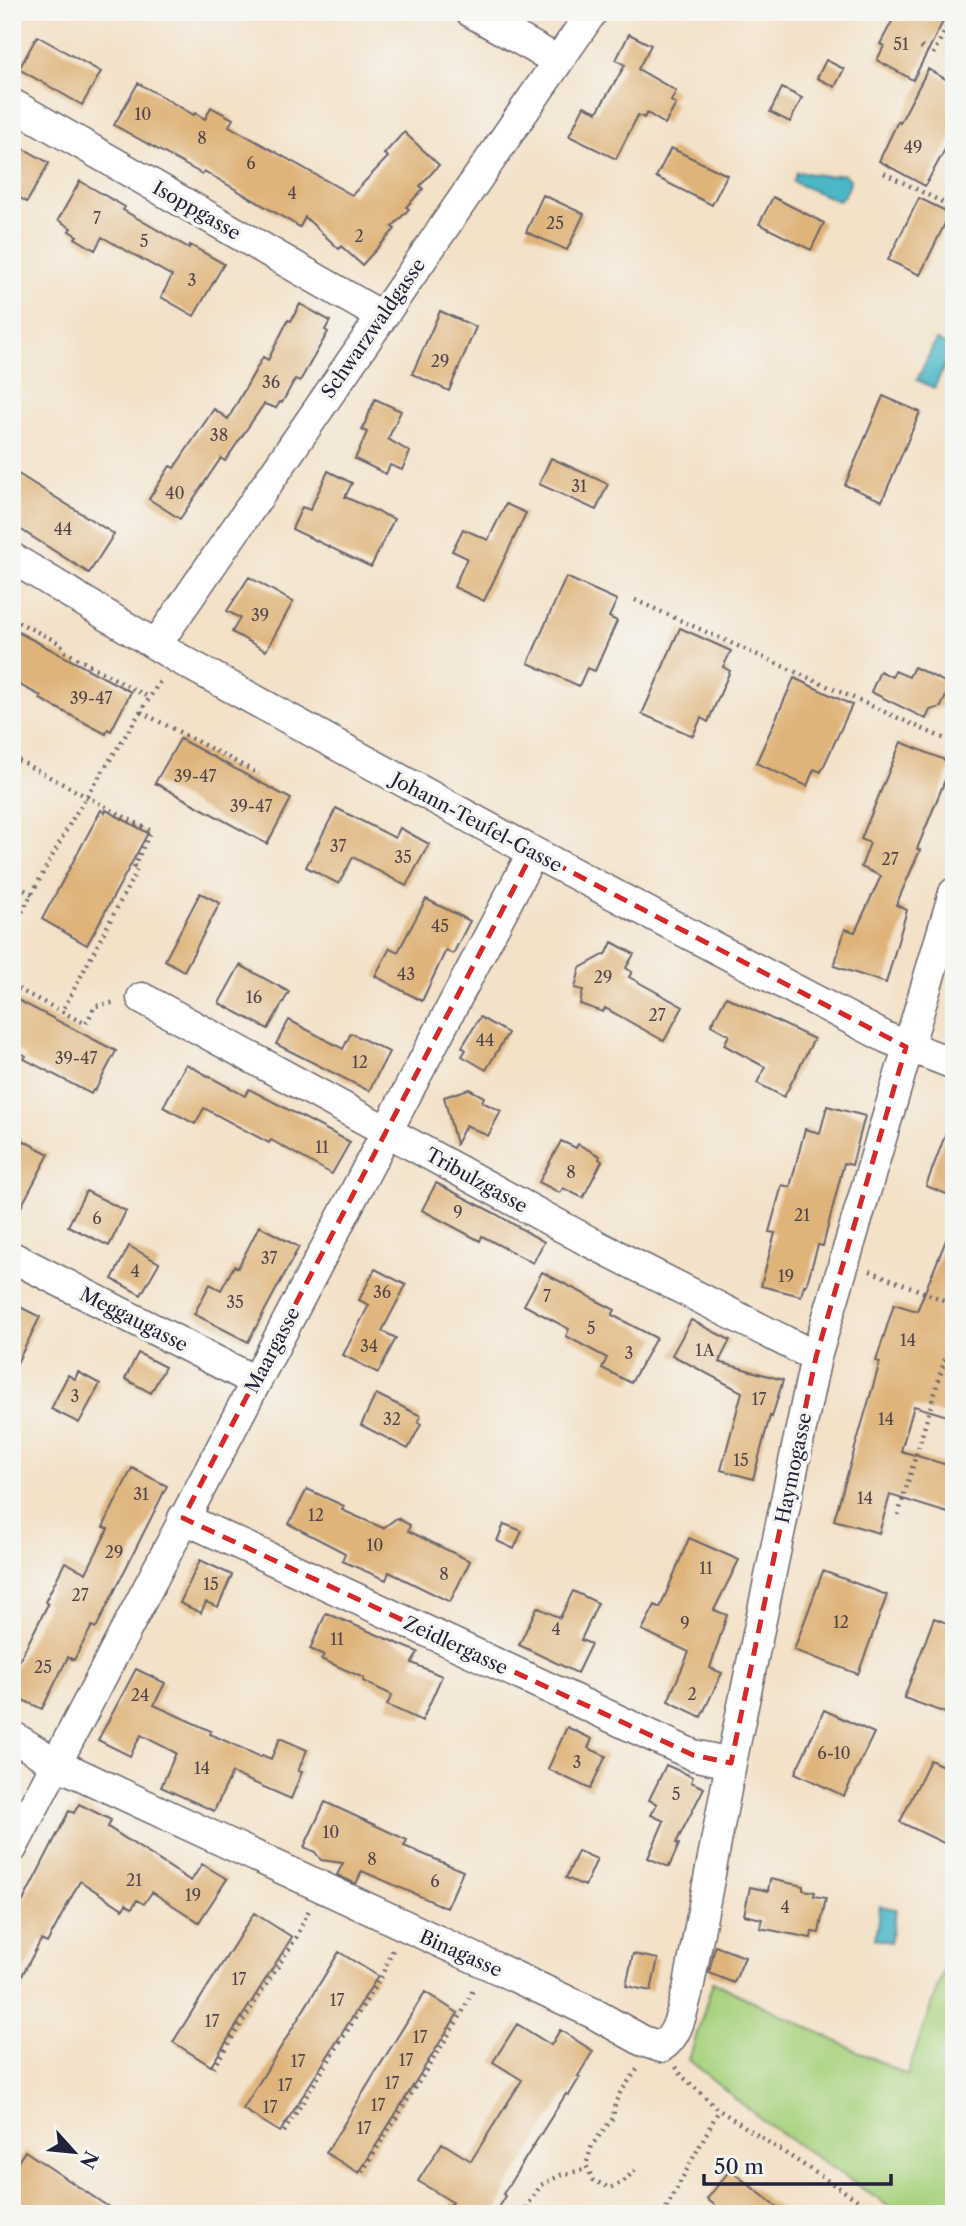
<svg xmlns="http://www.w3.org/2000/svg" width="966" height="2226" font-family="'Libre Caslon Text',serif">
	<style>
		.green { fill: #a8d27e; stroke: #657a5c; stroke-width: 2 }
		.water { fill: #4bb8c6; stroke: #366d80; stroke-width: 2 }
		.building { fill: #dfb47a }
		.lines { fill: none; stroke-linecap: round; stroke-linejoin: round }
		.minor-casing { stroke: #6b656c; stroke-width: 33 }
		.path { stroke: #6b656c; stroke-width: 4.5; stroke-dasharray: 2 5; stroke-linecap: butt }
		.minor { stroke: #fff; stroke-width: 30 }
		.marked { fill: none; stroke: #d62828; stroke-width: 5; stroke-dasharray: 14 9; stroke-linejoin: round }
		.labels { text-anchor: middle; stroke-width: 7; stroke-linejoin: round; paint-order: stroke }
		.number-label { font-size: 16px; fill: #51464b }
		.street-label { font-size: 19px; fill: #22223b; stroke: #f6f6f2 }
	</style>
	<rect width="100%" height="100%" fill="#f6f6f2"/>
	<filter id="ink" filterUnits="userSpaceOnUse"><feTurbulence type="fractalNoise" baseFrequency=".0143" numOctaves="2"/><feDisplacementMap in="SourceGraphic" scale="14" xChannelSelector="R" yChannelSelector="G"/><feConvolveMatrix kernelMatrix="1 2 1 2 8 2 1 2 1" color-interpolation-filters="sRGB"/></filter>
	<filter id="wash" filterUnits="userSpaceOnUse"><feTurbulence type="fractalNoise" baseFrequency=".00686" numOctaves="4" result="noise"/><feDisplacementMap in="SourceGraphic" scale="28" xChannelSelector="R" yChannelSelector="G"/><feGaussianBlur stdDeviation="1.57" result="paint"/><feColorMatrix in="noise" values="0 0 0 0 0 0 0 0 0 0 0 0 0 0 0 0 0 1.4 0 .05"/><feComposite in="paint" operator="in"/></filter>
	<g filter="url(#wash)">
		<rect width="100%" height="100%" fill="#f3e1c8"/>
		<!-- green -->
		<path class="green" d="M954 1940V2214H900L763 2121 689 2060 713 1982 907 2075Z"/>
		<!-- water -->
		<path class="water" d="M797 172 828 176 843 174 850 179C850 189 845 194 839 201L793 182Z
			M936 340 953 348 934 388 917 380Z
			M880 1906 896 1909 890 1942 875 1939Z"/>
		<g id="blocks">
			<!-- building -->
			<path class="building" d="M897 12H948L913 80 877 60 884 46 880 44Z
				M629 34 651 45 638 69 676 91 671 101 676 104 665 124 647 113 644 118 638 115 616 159 569 136 584 106 597 112 625 65 616 60Z
				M37 36 101 72 82 105 19 69Z
				M826 60 844 69 835 87 817 78Z
				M928 69 954 84V133L925 186 879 161 898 121 900 123Z
				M138 83 194 115 195 113 205 119 211 107 233 119 229 126 352 195 388 157 384 154 404 132 439 165 420 186 423 189 406 207 409 209 392 227 395 229 362 265 341 246 339 249 305 217 300 227 204 171 202 174 114 125Z
				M782 88 802 98 790 122 770 112Z
				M12 142 49 163 27 202 12 193Z
				M671 148 727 175 712 205 656 177Z
				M80 181 125 207 123 210 189 248 190 245 224 264 194 316 161 297 172 276 102 237 95 250 75 238 77 236 69 231 71 228 58 220Z
				M543 195 584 214 567 250 526 232Z
				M773 197 824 223 811 250 759 224Z
				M919 198 950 213 920 275 888 260Z
				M300 304 330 321 325 330 328 332 300 381 295 379 282 403 280 402 276 408 264 404 225 461 221 458 180 519 149 499 170 466 174 468 214 409 228 419 263 357 268 360 288 320 291 321Z
				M440 311 476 327 449 391 412 374Z
				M883 396 920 412 882 501 845 485Z
				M375 399 401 411 388 439 410 452 402 470 390 465 386 474 355 459 367 432 362 430Z
				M551 458 608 484 596 510 539 484Z
				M12 470 114 534 89 573 12 524Z
				M328 471 352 483 345 497 394 519 371 567 292 529 302 507 310 510Z
				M506 504 526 513 484 601 454 587 467 558 452 551 463 529 488 540Z
				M249 577 293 602 266 651 232 632 240 618 227 611Z
				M566 577 617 600 609 617 617 621 595 671 587 668 579 686 528 663Z
				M680 628 731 651 723 667 730 671 708 722 701 718 693 736 642 714Z
				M18 632 131 692 111 731 108 729 106 734 40 699 41 696 12 681V643Z
				M914 667 951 685 941 707 930 710 926 719 871 692 880 671 892 677 895 671 909 677Z
				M794 678 852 705 821 772 814 769 807 786 756 763Z
				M180 739 291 799 267 844 155 783Z
				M901 742 952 763 917 849 920 850 896 905 907 910 886 983 834 966 845 929 855 932 881 876 861 867 870 843 861 839Z
				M336 808 395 838 400 828 429 844 406 886 353 857 339 884 306 867Z
				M101 810 105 813 106 810 148 833 87 945 42 919Z
				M200 893 220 903 184 971 165 960Z
				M426 899 470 921 453 954 446 950 422 1001 375 976 390 948 398 952Z
				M612 942 634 954 626 968 632 972 629 977 683 1007 664 1041 605 1008 603 1012 580 1004 583 990 575 988 580 968 607 953Z
				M240 965 289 992 268 1029 219 1003Z
				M12 997 116 1051 95 1091 93 1090 91 1094 24 1059 26 1056 12 1048Z
				M726 997 814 1039 784 1097 757 1083 765 1067 724 1045 729 1035 711 1025Z
				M480 1017 508 1033 486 1070 462 1056 466 1050 462 1047Z
				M289 1020 343 1049 351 1033 389 1052 369 1091 276 1044Z
				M186 1064 245 1096 249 1089 350 1142 332 1174 271 1140 269 1143 204 1108 195 1124 163 1107Z
				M469 1089 484 1097 482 1102 501 1111 488 1136 466 1125 456 1144 444 1097Z
				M827 1106 865 1116 852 1165 844 1163 823 1246 818 1245 806 1286 804 1285 801 1296 761 1286 775 1233 769 1232 782 1185 790 1187 805 1129 820 1133Z
				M952 1117 954 1118V1197L926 1186Z
				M12 1135 49 1154 12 1224Z
				M561 1141 576 1148 578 1144 600 1156 599 1159 602 1161 583 1198 563 1188 560 1193 539 1182Z
				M436 1183 494 1213 544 1242 533 1263 482 1236 480 1241 422 1210Z
				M86 1191 126 1211 109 1246 68 1226Z
				M953 1223 954 1418 914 1406 901 1451 954 1467V1515L890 1495 879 1533 834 1520 880 1362 876 1361 894 1304 917 1311Z
				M259 1226 299 1247 248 1342 194 1314 210 1284 221 1290 234 1266 238 1268Z
				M129 1246 159 1263 141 1295 112 1279Z
				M375 1269 406 1285 382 1331 396 1338 378 1373 343 1355 369 1305 359 1300Z
				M542 1272 615 1310 612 1315 656 1338 631 1383 602 1368 607 1358 566 1336 569 1329 524 1305Z
				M12 1303 40 1317 12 1373Z
				M691 1320 730 1340 719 1362 783 1380 772 1417 770 1416 753 1479 721 1470 742 1392 672 1355Z
				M138 1353 165 1367 151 1393 125 1379Z
				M78 1372 100 1384 79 1423 51 1409 68 1375 75 1379Z
				M376 1394 421 1416 418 1422 421 1424 408 1449 361 1425Z
				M132 1468 167 1486 96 1628 92 1626 74 1660 68 1657 42 1709 12 1695V1675L48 1604 45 1602 65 1562 86 1573 108 1529 103 1527Z
				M307 1489 344 1506 342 1510 383 1528 397 1518 410 1525 408 1531 470 1561 450 1602 389 1572 386 1580 342 1561 345 1553 289 1524Z
				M504 1524 522 1531 514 1549 497 1541Z
				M689 1538 739 1560 714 1610 727 1615 710 1668 722 1673 701 1717 668 1701 689 1652 642 1630 655 1605 660 1608Z
				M200 1560 232 1575 218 1607 206 1602 201 1613 180 1603Z
				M823 1571 887 1595 858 1674 794 1650Z
				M573 1591 598 1603 581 1640 591 1644 577 1673 519 1645 537 1607 560 1618Z
				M326 1613 418 1652 412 1663 442 1676 422 1721 387 1705 392 1695 363 1681 364 1678 321 1659 324 1655 310 1649Z
				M934 1618 954 1626V1716L904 1698Z
				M136 1669 165 1683 154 1705 211 1731 210 1734 261 1757 262 1755 271 1759 280 1738 307 1750 298 1771 302 1772 291 1799 232 1773 214 1811 161 1787 176 1753 141 1735 130 1756 98 1740Z
				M824 1710 874 1733 844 1796 795 1773Z
				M567 1727 592 1739 588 1748 606 1756 590 1789 548 1769Z
				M930 1760 954 1771V1848L900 1822Z
				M666 1765 693 1777 691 1782 704 1788 676 1843 679 1844 669 1867 648 1858 664 1821 651 1815 657 1804 649 1800Z
				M325 1802 407 1840 404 1846 463 1871 447 1908 362 1871 356 1884 337 1875 343 1863 321 1860 315 1852 304 1847Z
				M79 1804 111 1820 108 1827 191 1881 202 1864 227 1879 199 1922 152 1892 144 1904 137 1900 132 1908 126 1904 123 1909 80 1881 47 1943 41 1940 12 1994V1918L20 1902 22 1903 69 1811 74 1813Z
				M578 1851 597 1859 585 1886 566 1878Z
				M770 1879 803 1886V1890L815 1892 814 1896 826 1898 819 1933 812 1932 811 1938 760 1928 762 1919 744 1915 750 1887 768 1891Z
				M254 1913 292 1937 211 2066 173 2042Z
				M715 1946 745 1957 734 1983 709 1973Z
				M339 1952 378 1976 280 2132 243 2109Z
				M633 1954 658 1959 651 1991 626 1986Z
				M425 1992 458 2013 359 2173 326 2153Z
				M517 2024 551 2045 560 2030 593 2051 578 2076 580 2077 569 2095 566 2094 503 2194 505 2196 494 2214H445L452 2202 418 2181 442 2143 471 2161 522 2080 493 2062Z
				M25 2151 119 2214H12V2171Z
				M730 2170 786 2214H726L707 2199Z"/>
		</g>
	</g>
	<g filter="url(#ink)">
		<use href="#blocks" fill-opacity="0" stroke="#6b656c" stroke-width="2"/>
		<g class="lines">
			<!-- minor casing -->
			<g class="minor-casing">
				<path id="minor" d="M471 12 558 61
					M12 104 381 316
					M12 558 174 656 533 852 887 1038 954 1064
					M156 645 592 12
					M142 998 590 1242 816 1357
					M12 1257 255 1381
					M183 1518 693 1755 731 1763
					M12 1736 55 1763 593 2013 643 2041 661 2047C679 2036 682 2009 688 1990L731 1763 816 1357 954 893
					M12 1848 533 852"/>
			</g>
			<!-- path -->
			<path class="path" d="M921 47 933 54 954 14
				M884 173 954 208
				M635 600 954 743
				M12 619 61 644 64 651 150 698
				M141 712 259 774
				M12 757 151 831 134 866 138 868 62 1012
				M12 883 32 894
				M12 930 73 818 162 678
				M12 986 86 1024 95 1006 117 1002
				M12 1126 22 1132
				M870 1271 954 1304
				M898 1515 954 1329
				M676 2067 682 2076 719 2110 879 2214
				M213 2068 296 1938 309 1910
				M284 2132 381 1977 393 1950
				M635 2170 623 2182 610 2188 593 2180 586 2165 592 2145 613 2118 615 2103 620 2093 639 2067
				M362 2172 461 2015 474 1988
				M522 2214 541 2185 561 2175 586 2169
				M663 2214 719 2110"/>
			<!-- minor -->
			<use href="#minor" class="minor"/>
		</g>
	</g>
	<!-- marked area -->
	<path class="marked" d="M533 852 906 1047 816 1357 731 1763 693 1755 183 1518Z"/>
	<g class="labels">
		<!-- number labels -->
		<g class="number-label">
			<text x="901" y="50">51</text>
			<text x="143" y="120">10</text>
			<text x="202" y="144">8</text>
			<text x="913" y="153">49</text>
			<text x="251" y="169">6</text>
			<text x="292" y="199">4</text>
			<text x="97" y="224">7</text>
			<text x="555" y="229">25</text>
			<text x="359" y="242">2</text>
			<text x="144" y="247">5</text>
			<text x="192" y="286">3</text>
			<text x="440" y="367">29</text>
			<text x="271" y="388">36</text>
			<text x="219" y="441">38</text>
			<text x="579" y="492">31</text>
			<text x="175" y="499">40</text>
			<text x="63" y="535">44</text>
			<text x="260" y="621">39</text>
			<text x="91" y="704">39-47</text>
			<text x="195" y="782">39-47</text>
			<text x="251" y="812">39-47</text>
			<text x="338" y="852">37</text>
			<text x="403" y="863">35</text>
			<text x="890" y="865">27</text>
			<text x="440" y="932">45</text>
			<text x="406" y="980">43</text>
			<text x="603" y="983">29</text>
			<text x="254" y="1003">16</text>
			<text x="657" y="1021">27</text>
			<text x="485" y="1046">44</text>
			<text x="76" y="1064">39-47</text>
			<text x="360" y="1068">12</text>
			<text x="322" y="1153">11</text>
			<text x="571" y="1178">8</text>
			<text x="458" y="1218">9</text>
			<text x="802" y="1221">21</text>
			<text x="97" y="1224">6</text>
			<text x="269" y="1264">37</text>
			<text x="135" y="1277">4</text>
			<text x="786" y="1282">19</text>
			<text x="382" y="1298">36</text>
			<text x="547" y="1302">7</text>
			<text x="235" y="1308">35</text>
			<text x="591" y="1334">5</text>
			<text x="908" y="1346">14</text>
			<text x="369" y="1352">34</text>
			<text x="705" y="1356">1A</text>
			<text x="629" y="1359">3</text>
			<text x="75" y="1402">3</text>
			<text x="759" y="1405">17</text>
			<text x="392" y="1425">32</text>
			<text x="886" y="1425">14</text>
			<text x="741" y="1466">15</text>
			<text x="141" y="1500">31</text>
			<text x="865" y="1504">14</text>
			<text x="316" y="1521">12</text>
			<text x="375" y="1551">10</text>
			<text x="114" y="1558">29</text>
			<text x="706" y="1574">11</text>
			<text x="444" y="1580">8</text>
			<text x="211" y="1590">15</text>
			<text x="80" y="1601">27</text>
			<text x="841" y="1628">12</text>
			<text x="685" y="1629">9</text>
			<text x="556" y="1635">4</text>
			<text x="337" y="1645">11</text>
			<text x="43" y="1673">25</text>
			<text x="692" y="1700">2</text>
			<text x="140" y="1701">24</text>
			<text x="834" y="1759">6-10</text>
			<text x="577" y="1768">3</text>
			<text x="202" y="1774">14</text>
			<text x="676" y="1800">5</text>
			<text x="331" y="1838">10</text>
			<text x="372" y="1865">8</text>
			<text x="134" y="1886">21</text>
			<text x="435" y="1887">6</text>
			<text x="193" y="1901">19</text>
			<text x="785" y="1913">4</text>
			<text x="239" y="1985">17</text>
			<text x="337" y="2006">17</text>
			<text x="212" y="2027">17</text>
			<text x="420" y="2043">17</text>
			<text x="406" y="2066">17</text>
			<text x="298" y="2067">17</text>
			<text x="392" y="2089">17</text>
			<text x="285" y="2091">17</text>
			<text x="378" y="2111">17</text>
			<text x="270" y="2113">17</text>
			<text x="364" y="2134">17</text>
		</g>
		<!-- street labels -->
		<g class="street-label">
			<text transform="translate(197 210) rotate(30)" y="7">Isoppgasse</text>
			<text transform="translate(373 328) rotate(-55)" y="7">Schwarzwaldgasse</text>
			<text transform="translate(477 822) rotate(28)" y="7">Johann-Teufel-Gasse</text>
			<text transform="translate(477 1180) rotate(29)" y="7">Tribulzgasse</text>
			<text transform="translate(134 1319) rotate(27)" y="7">Meggaugasse</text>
			<text transform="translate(272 1350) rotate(-62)" y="7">Maargasse</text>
			<text transform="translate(793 1468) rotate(-78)" y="7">Haymogasse</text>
			<text transform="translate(456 1645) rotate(25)" y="7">Zeidlergasse</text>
			<text transform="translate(461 1953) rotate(24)" y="7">Binagasse</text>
		</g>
	</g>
	<!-- margin -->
	<rect width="966" height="2226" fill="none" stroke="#f6f6f2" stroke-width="42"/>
	<!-- north arrow -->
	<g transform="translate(74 2152) rotate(117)" stroke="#f6f6f2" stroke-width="5" paint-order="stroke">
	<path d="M0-5L12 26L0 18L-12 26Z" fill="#22223b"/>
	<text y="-10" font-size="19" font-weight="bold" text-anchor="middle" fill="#22223b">N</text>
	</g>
	<!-- scale -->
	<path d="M704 2174v10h187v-10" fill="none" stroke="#22223b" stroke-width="3.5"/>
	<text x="714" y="2174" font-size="21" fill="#22223b" stroke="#f6f6f2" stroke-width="5" paint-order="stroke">50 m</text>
</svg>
